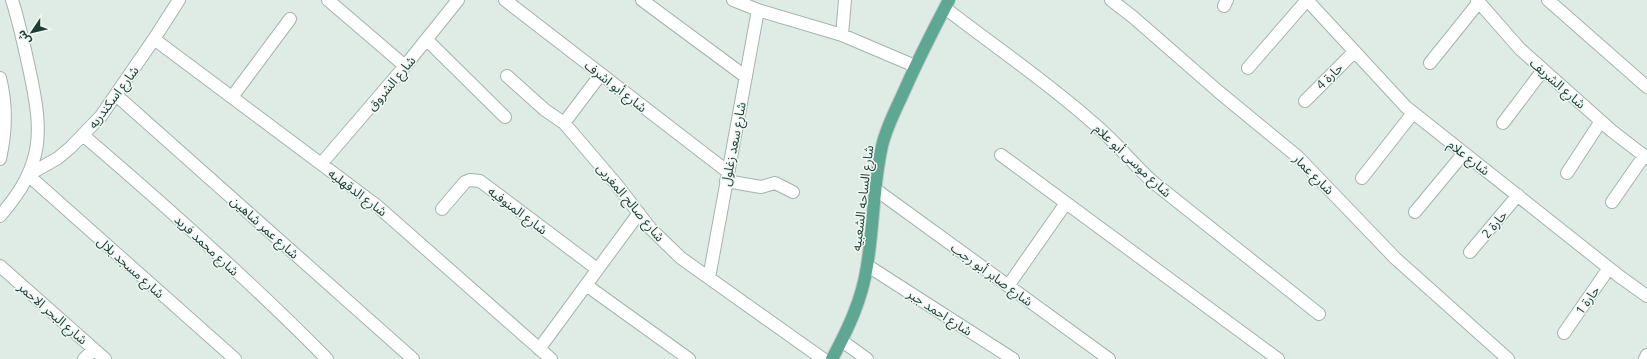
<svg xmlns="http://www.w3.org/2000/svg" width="1647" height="359" font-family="Ubuntu,'Noto Sans Arabic',sans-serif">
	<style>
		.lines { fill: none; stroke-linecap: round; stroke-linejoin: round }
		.minor-casing { stroke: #a1b4ad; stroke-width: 14 }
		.major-casing { stroke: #c0c9c6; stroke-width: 14 }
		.minor { stroke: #fff; stroke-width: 12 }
		.major { stroke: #5ea793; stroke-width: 12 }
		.labels { text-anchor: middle; stroke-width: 3; stroke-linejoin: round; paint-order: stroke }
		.street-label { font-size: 13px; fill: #1e3e35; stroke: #f0f8f4 }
	</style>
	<rect width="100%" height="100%" fill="#dfece6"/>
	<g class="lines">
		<!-- minor casing -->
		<g class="minor-casing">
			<path id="minor" d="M179 0 154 39 101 116 71 147 58 158 28 175 235 359
				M328 0 405 66
				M505 0 728 172
				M642 0 746 77
				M733 0 758 10 842 35 915 66
				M1111 0 1133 17 1219 92 1298 157 1395 258 1508 359
				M1307 0 1406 107 1619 276 1647 296
				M1477 0 1520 49 1612 131 1647 158
				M1548 0 1647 87
				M1224 6 1227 0
				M945 8C994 46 1046 81 1092 122 1114 140 1132 163 1153 182L1319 314
				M842 35 845 0
				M154 39 376 205 551 359
				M427 40 505 117
				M1430 63 1479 2
				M1248 68 1307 0
				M507 76 545 110 564 123 570 130 617 185 650 228 681 258 823 359
				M0 78C7 105 6 132 0 159
				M116 95 413 359
				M232 97 290 19
				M1305 101 1354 52
				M564 123 601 74
				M1503 123 1543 70
				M84 136C167 207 250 281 327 359
				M1001 155 1278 359
				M321 164 405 66 458 0
				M1567 173 1601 121
				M1362 178 1413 113
				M726 181 761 187 775 183 793 192
				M875 189 1109 359
				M1612 202 1644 156
				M442 209 465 182 470 180 480 181 597 269
				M1415 212 1464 153
				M0 216C45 164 43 132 29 68 24 45 19 22 12 0
				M1470 252 1518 195
				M0 266 105 359
				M868 266 1013 359
				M709 278 758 10
				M586 285 689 359
				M1008 286 1066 203
				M1564 333 1609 268
				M842 341 867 359
				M539 349 639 213
				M84 359 94 349
				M1645 359 1647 355"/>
		</g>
		<!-- major casing -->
		<g class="major-casing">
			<path id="major" d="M832 359C848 329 862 300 867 266 874 226 873 185 882 146 886 129 894 113 901 98 916 64 932 32 949 0"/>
		</g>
		<!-- minor -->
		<use href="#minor" class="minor"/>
		<!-- major -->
		<use href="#major" class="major"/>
	</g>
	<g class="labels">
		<!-- street labels -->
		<g class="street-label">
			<text transform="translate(1329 76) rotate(-44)" y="5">حارة 4</text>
			<text transform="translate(391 83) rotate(-50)" y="5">شارع الشروق</text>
			<text transform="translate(1558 83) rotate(41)" y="5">شارع الشريف</text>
			<text transform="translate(616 86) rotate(38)" y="5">شارع أبو اشرف</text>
			<text transform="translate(113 97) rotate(-53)" y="5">شارع اسكندريه</text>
			<text transform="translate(733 144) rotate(-79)" y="5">شارع سعد زغلول</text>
			<text transform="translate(1469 157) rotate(38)" y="5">شارع علام</text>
			<text transform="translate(1133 160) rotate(43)" y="5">شارع موسى أبو علام</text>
			<text transform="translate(1314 174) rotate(45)" y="5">شارع عمار</text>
			<text transform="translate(358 192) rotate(37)" y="5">شارع الدقهليه</text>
			<text transform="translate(862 198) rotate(-83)" y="5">شارع الساحه الشعبيه</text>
			<text transform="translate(631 202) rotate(50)" y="5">شارع صالح المغربى</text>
			<text transform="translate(518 210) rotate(37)" y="5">شارع المنوفيه</text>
			<text transform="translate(1494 224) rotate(-50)" y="5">حارة 2</text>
			<text transform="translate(265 227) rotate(42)" y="5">شارع عمر شاهين</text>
			<text transform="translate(207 245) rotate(43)" y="5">شارع محمد فريد</text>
			<text transform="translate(131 267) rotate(42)" y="5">شارع مسجد بلال</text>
			<text transform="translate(992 274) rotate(36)" y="5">شارع صابر أبو رجب</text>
			<text transform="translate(1587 300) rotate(-55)" y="5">حارة 1</text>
			<text transform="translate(940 312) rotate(33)" y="5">شارع احمد جبر</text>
			<text transform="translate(53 313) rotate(41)" y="5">شارع البحر الاحمر</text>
		</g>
	</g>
	<!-- north arrow -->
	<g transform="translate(32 32) rotate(235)" stroke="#f0f8f4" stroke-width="3" paint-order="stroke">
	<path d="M0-3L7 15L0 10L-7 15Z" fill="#1e3e35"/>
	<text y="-6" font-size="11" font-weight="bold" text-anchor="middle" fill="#1e3e35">ش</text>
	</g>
</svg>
